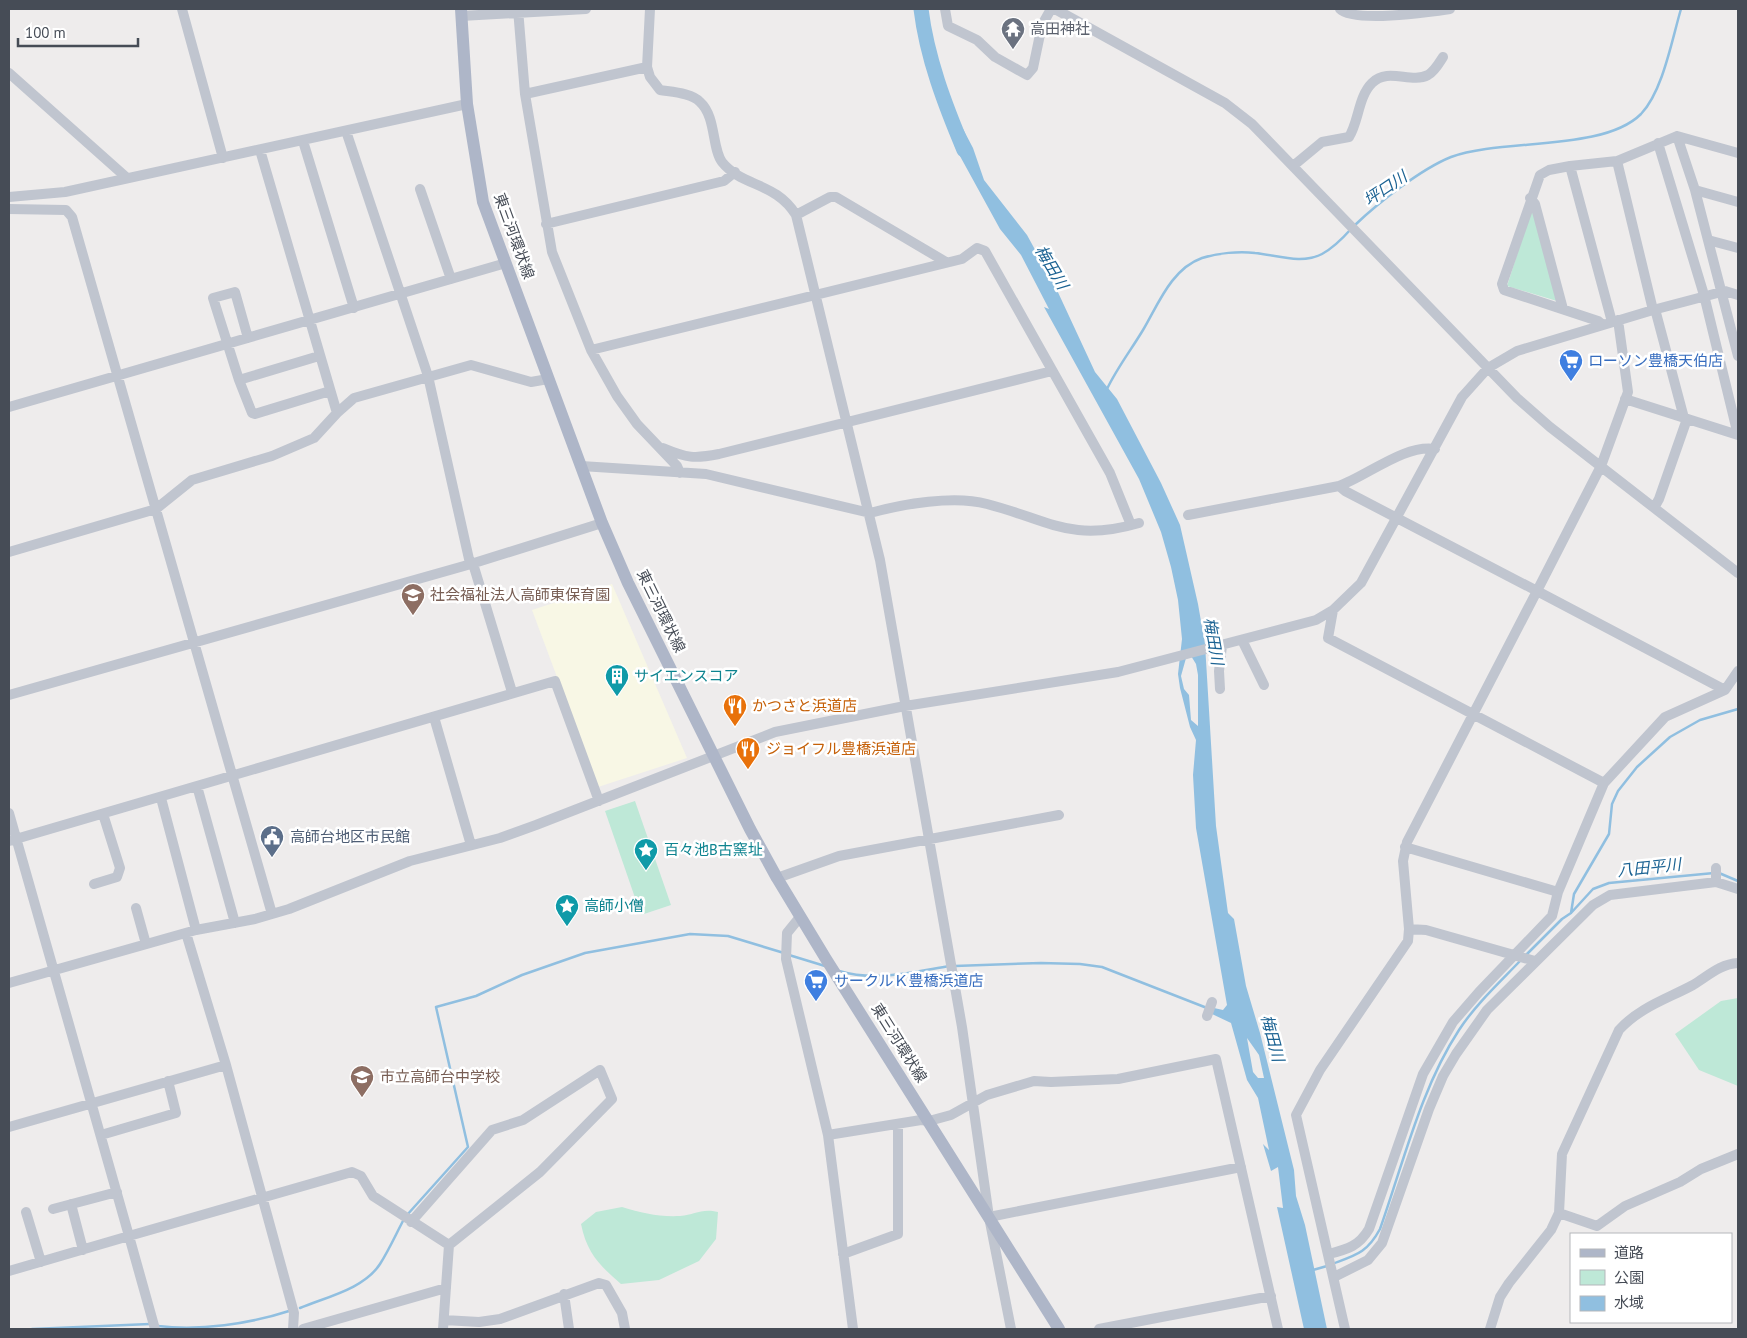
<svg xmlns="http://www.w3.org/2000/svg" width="1747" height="1338" font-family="'PT Sans','Noto Sans JP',sans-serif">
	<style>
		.commercial { fill: #f8f7e5 }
		.green { fill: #bee8d7 }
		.water { fill: #90bfe0; fill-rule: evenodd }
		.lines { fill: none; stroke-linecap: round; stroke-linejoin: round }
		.stream { stroke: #90bfe0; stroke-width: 2.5 }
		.river { stroke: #90bfe0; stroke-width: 15 }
		.minor { stroke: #c0c5cf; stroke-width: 10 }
		.major { stroke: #aeb6c8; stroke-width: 12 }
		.labels { text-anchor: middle; stroke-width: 5; stroke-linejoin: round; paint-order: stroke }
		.worship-label { font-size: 15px; fill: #5b616d; stroke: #fff; text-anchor: start }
		.street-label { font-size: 15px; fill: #464c56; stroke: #fff }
		.shop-label { font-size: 15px; fill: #366cbe; stroke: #fff; text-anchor: start }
		.education-label { font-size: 15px; fill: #785e54; stroke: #fff; text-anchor: start }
		.culture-label { font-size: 15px; fill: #0d838f; stroke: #fff; text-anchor: start }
		.food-label { font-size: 15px; fill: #c56008; stroke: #fff; text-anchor: start }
		.service-label { font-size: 15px; fill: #4e5e75; stroke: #fff; text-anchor: start }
		.water-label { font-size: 16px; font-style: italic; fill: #1c6393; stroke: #fff }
	</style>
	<rect width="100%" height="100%" fill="#eeecec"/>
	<!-- commercial -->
	<path class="commercial" d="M612 584 687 758 598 787 532 610Z"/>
	<!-- green -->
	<path class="green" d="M1532 208 1557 301 1507 286Z
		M635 801 671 905 641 915 605 811Z
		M1738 998V1086L1699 1070 1675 1034 1721 1001Z
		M622 1207C642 1213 658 1217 680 1216 695 1215 701 1208 718 1212L716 1239 699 1261 659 1280 621 1284C599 1265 587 1253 581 1224L596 1212Z"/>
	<!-- water -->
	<path class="water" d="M963 129 973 148 984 180 1027 235 1056 288 1095 372 1117 399 1161 483 1180 525 1198 604 1205 644 1216 826 1228 913 1234 919 1246 986 1260 1033 1294 1170 1296 1196 1305 1225 1327 1329H1304L1277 1207 1283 1208 1278 1167 1271 1171 1263 1144 1269 1150 1258 1098 1247 1080 1231 1023 1212 1014 1214 1008 1223 1010 1227 1005 1196 828 1193 775 1196 740 1190 727 1180 688 1178 674 1182 639 1178 600 1171 567 1161 532 1139 479 1044 307 1049 309 1021 255 1000 229 955 147 952 135ZM1188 651 1196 664 1198 675V726L1191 720 1189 695 1184 689 1181 676ZM1247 1038 1259 1055 1264 1078H1258L1253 1072Z"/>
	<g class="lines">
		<!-- stream -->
		<path class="stream" d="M1355 225C1378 203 1421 169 1451 157 1501 138 1603 152 1641 114 1663 91 1672 39 1681 9
			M1107 389C1117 368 1131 350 1143 330 1158 305 1171 269 1202 258 1218 253 1239 251 1255 253 1277 255 1301 265 1322 254 1333 248 1343 238 1351 229
			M1719 873 1738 881
			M1571 913 1574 894 1609 834 1612 804 1618 791 1637 767 1670 737 1700 720 1738 709
			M789 955 825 966
			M1526 955 1562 919 1571 913 1593 889 1609 883 1714 873
			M955 966 1041 963 1080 964 1102 967 1207 1008
			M839 971C876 982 913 972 950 966
			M407 1215 468 1147 436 1007 476 996 522 975 585 953 690 934 728 936 784 953
			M1332 1264C1356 1255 1367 1253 1380 1229 1403 1164 1421 1088 1459 1030 1476 1004 1499 983 1520 961
			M1313 1270 1327 1266
			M300 1308C326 1297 364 1289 380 1264 389 1250 396 1234 404 1219
			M158 1326C200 1331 249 1324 289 1311
			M32 1329 150 1324"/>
		<!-- river -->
		<path class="river" d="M921 9C927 58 945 105 964 150"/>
		<!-- minor -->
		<path class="minor" d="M182 9 223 158
			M518 9 525 94 552 252 591 350 617 396 637 424 677 466 680 473
			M650 9 647 67 650 77 660 90C672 92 692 93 700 102 716 116 712 149 722 162 742 187 776 182 796 215L880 560 962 1027 989 1217 1011 1329
			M945 9 948 26 977 40 995 57 1027 75 1033 68 1042 25 1051 9
			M1055 9 1225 103 1252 124 1517 398 1550 427 1738 573
			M1340 9C1354 23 1430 12 1450 9
			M461 16 586 9
			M9 73 127 178
			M525 94 647 67
			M346 131 428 376 469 559 474 567 512 692
			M1677 136 1695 190 1738 356
			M303 141 354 308
			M1658 143 1704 295 1738 435
			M260 150 337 413
			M1617 161 1653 310
			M1293 166 1322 142 1349 137C1359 121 1358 97 1372 83 1388 67 1411 84 1428 75 1435 71 1439 63 1443 57
			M1570 166 1612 322
			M420 189 451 279
			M1695 190 1738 202
			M9 197 65 192 467 104
			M1530 198 1535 204 1563 309
			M9 209 66 210 72 217 272 914
			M796 215 830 197H836L946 262
			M546 224 724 181 735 172
			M1708 240 1738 248
			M1655 309 1684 418
			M1603 325 1598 321 1504 290 1502 284 1540 175 1549 170 1570 166 1617 161 1677 136 1738 153
			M248 338 235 292 213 298 239 380 252 413 255 414 330 391
			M591 350 962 259 977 248 985 251 1110 473 1131 525
			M239 380 319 356
			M1625 399 1738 435
			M9 407 506 263
			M663 448C687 458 694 459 719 454L1052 371
			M581 466 706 474 870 513C903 504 954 495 987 504 1049 520 1071 543 1139 523
			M1339 486C1367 476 1405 444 1435 449
			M1654 508 1659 499 1687 419
			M1188 515 1339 486 1345 491 1537 591 1601 466 1628 392 1618 320
			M9 552 156 509 192 480 272 456 314 438 337 413 354 398 471 365 531 382 548 379
			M1333 610 1328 638 1604 783
			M1242 640 1264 685
			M1220 689 1219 671 1222 646
			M9 695 471 564 602 523
			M434 717 471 845
			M197 786 235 923
			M161 798 196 930
			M9 813 129 1236 9 1271
			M9 841 555 681 599 801
			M1405 847 1558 892
			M1716 868V882
			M777 878 839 856 1059 815
			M94 884 117 877 120 868 103 814
			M136 908 146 944
			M800 917 787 933 786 959 828 1135 853 1329
			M1409 929 1426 930 1535 961
			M186 933 226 1065 294 1313 293 1329
			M9 983 196 930 255 919 289 909 410 861 500 838 536 825 775 732 905 706 1118 672 1316 620 1333 610 1361 583 1462 397 1488 368 1517 351 1653 310 1725 291 1738 295
			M1207 1016 1212 1002
			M9 1127 226 1065
			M101 1135 176 1113 168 1081
			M828 1135 921 1120 929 1121 951 1115 987 1095 1034 1081 1051 1082 1118 1079 1216 1059 1278 1329
			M71 1204 83 1250
			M53 1209 117 1192
			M26 1212 41 1262
			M1559 1213 1597 1226 1625 1206 1680 1182 1701 1169 1738 1154
			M989 1217 1241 1167
			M411 1222 492 1130 523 1120 600 1070 612 1099 540 1172 449 1245
			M843 1254 898 1234V1124
			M1329 1254C1348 1249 1359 1246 1369 1229L1423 1074 1453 1022 1479 992 1552 916 1558 892 1604 783 1665 717 1725 690 1738 671
			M1334 1277 1368 1260 1382 1243 1429 1109 1443 1076 1456 1054 1487 1010 1593 905 1610 895 1716 882 1738 889
			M564 1294 569 1329
			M444 1320 479 1322 500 1319 599 1283 606 1285 622 1313 625 1329
			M155 1329 129 1236 352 1172 361 1176 373 1196 449 1245 443 1329
			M303 1329 446 1288
			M1099 1329 1271 1296
			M1345 1329 1296 1115 1320 1070 1408 941 1409 929 1403 861 1407 842 1537 591 1725 690
			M1490 1329 1500 1297 1509 1283 1551 1230 1559 1213 1562 1154 1619 1030C1640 1007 1667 999 1693 985 1708 976 1720 964 1738 963"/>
		<!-- major -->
		<path class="major" d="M461 9 467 104 483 202 602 523 628 583 750 829 777 878 826 959 1059 1329"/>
	</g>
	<!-- icons -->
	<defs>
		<g id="temple-pin" transform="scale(1.25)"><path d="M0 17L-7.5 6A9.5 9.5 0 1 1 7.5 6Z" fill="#6b7280" stroke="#fff"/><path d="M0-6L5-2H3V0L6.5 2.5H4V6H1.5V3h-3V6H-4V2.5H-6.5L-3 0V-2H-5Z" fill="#fff"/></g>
		<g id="supermarket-pin" transform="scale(1.25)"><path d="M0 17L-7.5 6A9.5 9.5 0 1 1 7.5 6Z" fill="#3f7fe0" stroke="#fff"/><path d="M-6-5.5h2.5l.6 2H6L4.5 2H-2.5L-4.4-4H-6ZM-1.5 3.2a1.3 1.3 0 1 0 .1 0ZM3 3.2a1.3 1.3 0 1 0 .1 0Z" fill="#fff"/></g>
		<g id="school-pin" transform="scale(1.25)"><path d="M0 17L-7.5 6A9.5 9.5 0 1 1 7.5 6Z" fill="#8d6e63" stroke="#fff"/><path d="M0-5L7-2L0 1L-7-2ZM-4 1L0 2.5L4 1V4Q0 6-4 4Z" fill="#fff"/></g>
		<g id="building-pin" transform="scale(1.25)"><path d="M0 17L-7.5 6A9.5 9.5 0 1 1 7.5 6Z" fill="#0f9aa8" stroke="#fff"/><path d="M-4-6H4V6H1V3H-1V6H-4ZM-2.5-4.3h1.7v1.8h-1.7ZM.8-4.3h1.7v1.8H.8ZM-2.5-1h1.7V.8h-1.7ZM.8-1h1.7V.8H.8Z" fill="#fff"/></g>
		<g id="restaurant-pin" transform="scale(1.25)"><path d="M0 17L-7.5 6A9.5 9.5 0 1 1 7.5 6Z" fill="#e8710a" stroke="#fff"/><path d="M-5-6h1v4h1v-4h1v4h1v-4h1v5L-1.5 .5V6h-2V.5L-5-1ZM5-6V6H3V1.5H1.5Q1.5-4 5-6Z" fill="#fff"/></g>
		<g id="civic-pin" transform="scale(1.25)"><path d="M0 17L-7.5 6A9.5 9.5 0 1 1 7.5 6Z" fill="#5c6f8a" stroke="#fff"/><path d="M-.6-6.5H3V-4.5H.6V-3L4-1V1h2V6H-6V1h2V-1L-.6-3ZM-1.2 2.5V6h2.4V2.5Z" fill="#fff"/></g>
		<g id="sight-pin" transform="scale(1.25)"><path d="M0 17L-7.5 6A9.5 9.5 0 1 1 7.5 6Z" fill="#0f9aa8" stroke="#fff"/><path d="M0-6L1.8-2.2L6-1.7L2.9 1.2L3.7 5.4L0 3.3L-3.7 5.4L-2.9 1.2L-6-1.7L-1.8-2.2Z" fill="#fff"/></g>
	</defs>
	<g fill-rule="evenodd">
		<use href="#temple-pin" x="1013" y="29"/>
		<use href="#supermarket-pin" x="1571" y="361"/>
		<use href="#school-pin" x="413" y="595"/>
		<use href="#building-pin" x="617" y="676"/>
		<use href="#restaurant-pin" x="735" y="706"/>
		<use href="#restaurant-pin" x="748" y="749"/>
		<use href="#civic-pin" x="272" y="837"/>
		<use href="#sight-pin" x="646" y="850"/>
		<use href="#sight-pin" x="567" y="906"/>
		<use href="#supermarket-pin" x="816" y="981"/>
		<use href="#school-pin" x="362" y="1077"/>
	</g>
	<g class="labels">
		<!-- worship labels -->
		<g class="worship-label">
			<text x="1030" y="34">高田神社</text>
		</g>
		<!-- street labels -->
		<g class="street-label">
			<text transform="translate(514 236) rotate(70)" y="5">東三河環状線</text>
			<text transform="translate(661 611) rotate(64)" y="5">東三河環状線</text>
			<text transform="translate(899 1043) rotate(58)" y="5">東三河環状線</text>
		</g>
		<!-- shop labels -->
		<g class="shop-label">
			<text x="1588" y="366">ローソン豊橋天伯店</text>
			<text x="834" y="986">サークルＫ豊橋浜道店</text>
		</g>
		<!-- education labels -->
		<g class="education-label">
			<text x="430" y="600">社会福祉法人高師東保育園</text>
			<text x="380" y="1082">市立高師台中学校</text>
		</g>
		<!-- culture labels -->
		<g class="culture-label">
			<text x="634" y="681">サイエンスコア</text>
			<text x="664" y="855">百々池B古窯址</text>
			<text x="584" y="911">高師小僧</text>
		</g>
		<!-- food labels -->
		<g class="food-label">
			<text x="752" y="711">かつさと浜道店</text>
			<text x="766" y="754">ジョイフル豊橋浜道店</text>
		</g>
		<!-- service labels -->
		<g class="service-label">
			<text x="290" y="842">高師台地区市民館</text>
		</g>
		<!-- water labels -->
		<g class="water-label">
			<text transform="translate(1385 188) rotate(-34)" y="6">坪口川</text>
			<text transform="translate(1052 267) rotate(59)" y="6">梅田川</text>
			<text transform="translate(1214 641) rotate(80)" y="6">梅田川</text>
			<text transform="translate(1649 867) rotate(-6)" y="6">八田平川</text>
			<text transform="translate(1273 1038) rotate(75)" y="6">梅田川</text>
		</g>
	</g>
	<!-- border -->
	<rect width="1747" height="1338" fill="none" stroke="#464c56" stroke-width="20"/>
	<!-- legend -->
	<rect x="1570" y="1233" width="162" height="90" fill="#ffffff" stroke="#b5b7bb"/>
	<rect x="1580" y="1249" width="25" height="8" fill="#aeb6c8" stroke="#b5b7bb"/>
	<text x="1614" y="1258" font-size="15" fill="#464c56">道路</text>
	<rect x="1580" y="1270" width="25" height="15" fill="#bee8d7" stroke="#b5b7bb"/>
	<text x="1614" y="1283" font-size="15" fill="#464c56">公園</text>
	<rect x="1580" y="1296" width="25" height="15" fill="#90bfe0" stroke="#b5b7bb"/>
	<text x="1614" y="1308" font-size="15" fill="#464c56">水域</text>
	<!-- scale -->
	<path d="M18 38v8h120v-8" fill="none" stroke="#464c56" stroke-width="2.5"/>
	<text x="25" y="38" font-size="15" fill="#464c56" stroke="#ffffff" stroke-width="4" paint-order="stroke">100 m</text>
</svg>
